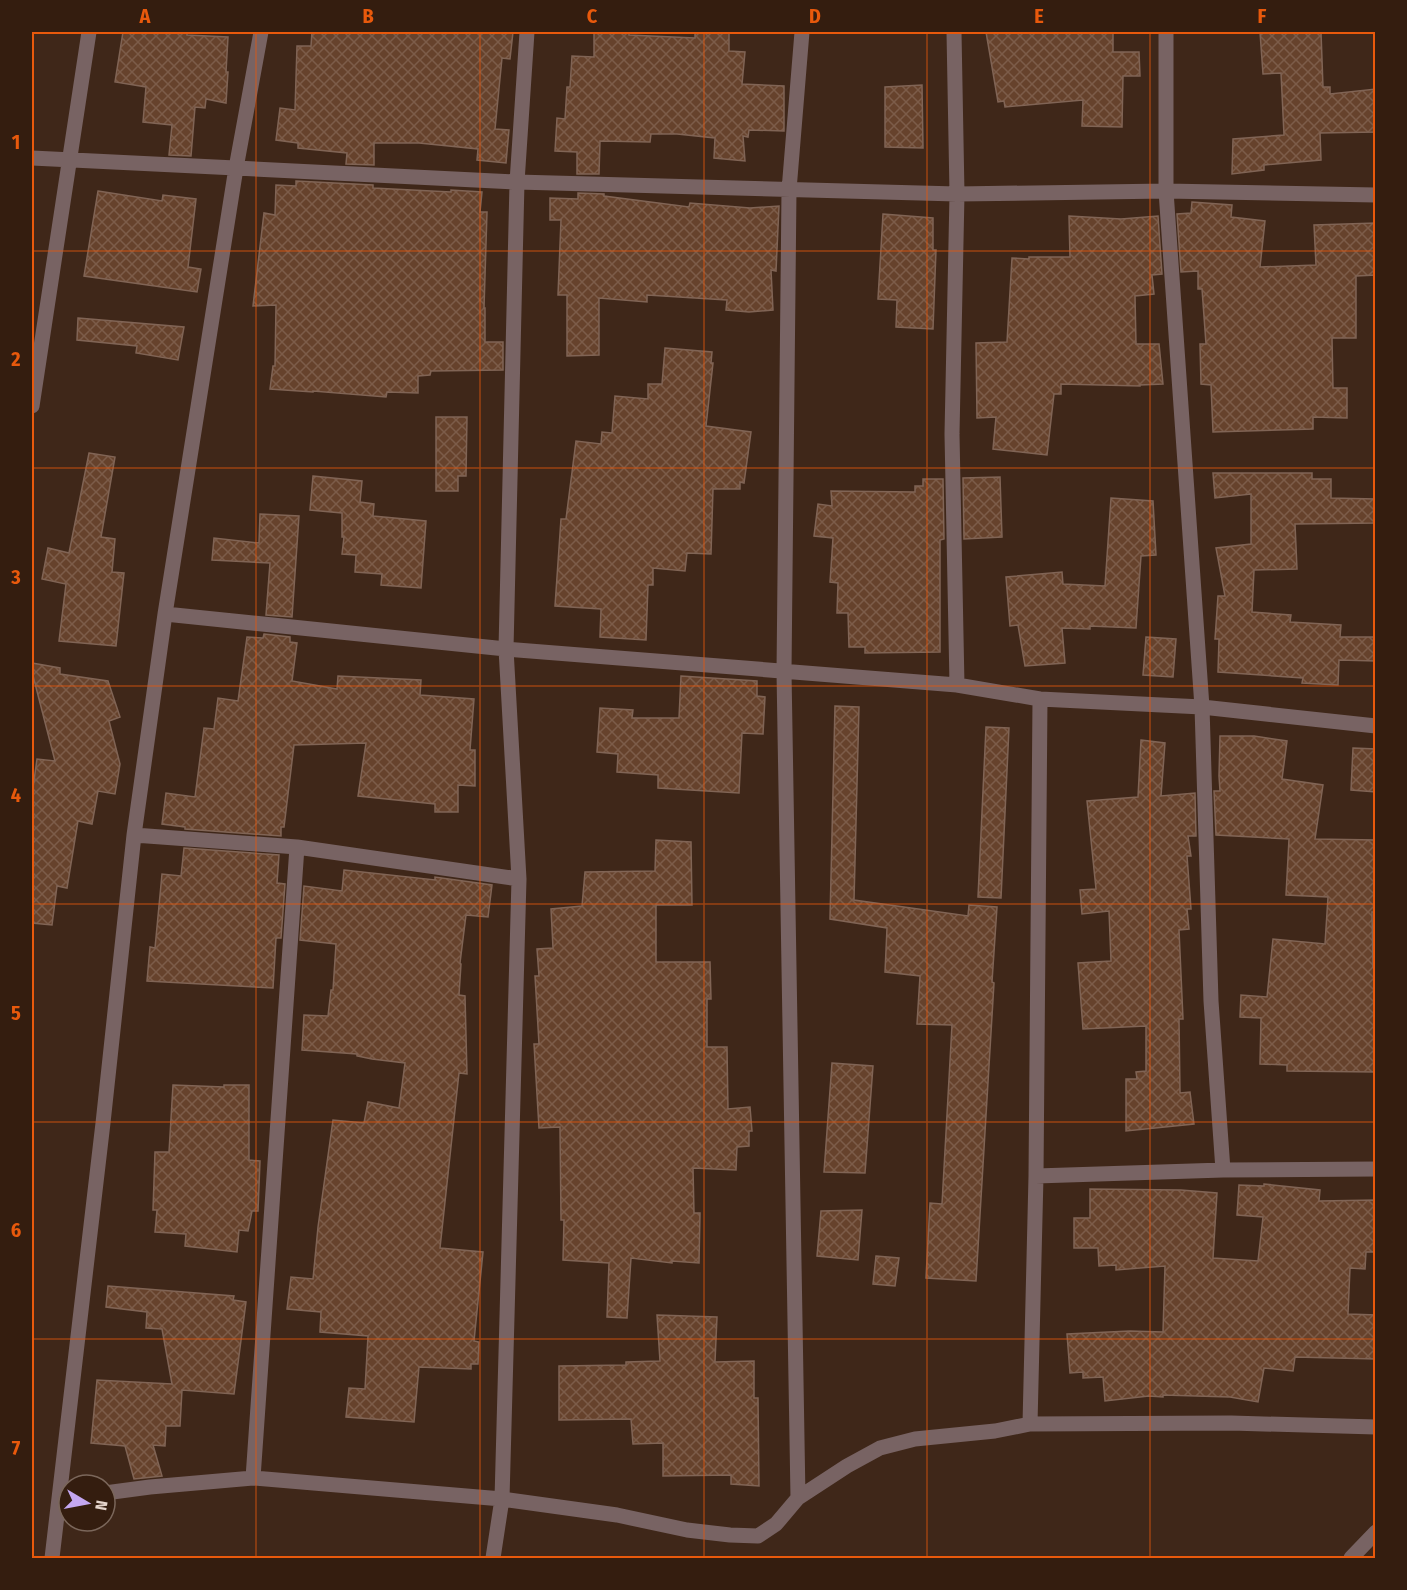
<svg xmlns="http://www.w3.org/2000/svg" width="1407" height="1590" font-family="'Fira Sans Condensed',sans-serif">
	<style>
		.building { fill: url(#building-cross-hatch); stroke: #806455; stroke-width: 1.5 }
		.lines { fill: none; stroke-linecap: round; stroke-linejoin: round }
		.minor { stroke: #786363; stroke-width: 15 }
		.grid { fill: none; stroke: #e8590c; stroke-width: 1.5; stroke-opacity: 0.55 }
		.neatline { fill: none; stroke: #e8590c; stroke-width: 2 }
		.grid-label { font-size: 20px; text-anchor: middle; font-weight: bold; fill: #e8590c }
	</style>
	<defs>
		<pattern id="building-cross-hatch" width="8" height="8" patternUnits="userSpaceOnUse" patternTransform="scale(1.5)"><rect width="8" height="8" fill="#66422c"/><path d="M0 0l8 8M0 8l8-8" fill="none" stroke="#7c5c49"/></pattern>
	</defs>
	<rect width="100%" height="100%" fill="#3f2719"/>
	<!-- building -->
	<path class="building" d="M123 32H187V35L228 37 226 72H228L226 103 206 99 205 108 195 107 191 156 169 155 172 125 143 122 146 87 115 82Z
		M312 32H513L510 59 502 58 495 129 509 130 506 163 477 160 478 149 419 143H374V165L346 164 347 153 298 148V143L276 140 280 108 295 110 297 46H311Z
		M594 32H629V35L695 38V32H729V51L745 52 742 84 784 86V131L749 130 748 137 743 136 745 161 714 158 715 138 677 134H651L650 142 600 141 599 174H577V152L555 151 557 118 565 119 567 87H570L572 56 594 57Z
		M986 32H1113V52H1139L1140 76H1123L1122 127 1082 126 1083 100 1005 107 1004 101 998 102Z
		M1260 32H1321L1323 87H1330V94L1376 89V132L1320 133 1321 160 1264 165V170L1232 174 1233 139 1284 135 1281 73 1263 74Z
		M922 85 923 148 885 147V87Z
		M296 181 373 185V188L451 192V190L482 192 480 212H487L484 308H485V342H503V370L431 371 430 375 418 376V393L387 392 386 397 313 391V392L270 389 273 366H275L276 305 253 306 264 213 275 215 276 185 296 186Z
		M98 191 162 201 163 195 196 199 188 267 201 269 197 292 84 276Z
		M578 193 604 194V196L689 207 690 203 750 208 779 206 776 271 771 270 773 310 749 312 726 310 727 300 647 295V302L599 298V355L567 356V295H558L561 220H550V198L578 199Z
		M1192 202 1232 205 1231 217 1265 221 1260 267 1316 265 1314 225 1376 223V275L1356 276V338H1332L1333 388H1347V418L1313 417V429L1213 432 1211 385 1201 384 1200 344H1206L1202 289H1198V271L1181 272 1177 214 1191 213Z
		M883 214 933 218V250H936L933 329 896 327 897 300 878 299Z
		M1069 216 1121 219 1158 216 1162 274 1152 275 1154 294 1135 296 1136 344H1159L1163 384 1140 385V386L1061 384V394H1054L1047 455 993 449 996 417 977 418 976 343 1007 342 1012 258 1029 259V257H1070Z
		M78 318 184 327 178 360 136 353 137 346 77 340Z
		M665 348 712 352 711 363H713L706 426 751 432 744 483 740 482V489H713L711 554 687 553 685 571 653 568V585H648L646 640 600 637 601 609 555 606 561 519H566L576 441 601 444 602 432 612 433 615 396 648 399V384H662Z
		M436 417H467L466 476H458V491H436Z
		M89 453 115 457 101 537 115 539 112 572 124 573 116 646 59 641 66 584 42 579 48 548 69 553Z
		M1213 473H1312V479H1331V498L1376 499V523L1295 524 1297 569 1254 570 1252 612 1291 615 1290 622 1341 625 1340 637H1376V661L1339 660 1338 685 1302 683 1303 678 1218 672 1219 639H1215L1218 596H1225L1216 548 1251 544V494L1215 498Z
		M313 476 362 481 360 502 374 504 373 516 426 521 421 588 381 585 382 574 355 572 356 555 342 554 344 537H342V513L310 510Z
		M1000 477 1002 537 964 539 963 478Z
		M923 479H943L944 539 940 540V652L865 653V647H849L848 613H837L838 583 830 582 833 538 814 536 818 504 832 506 831 491 915 492V486H923Z
		M1111 498 1153 501 1156 555 1141 556 1136 628 1090 626V629L1062 628 1065 663 1025 666 1018 625 1010 626 1006 577 1062 572 1063 584 1105 586Z
		M260 514 299 516 292 617 266 615 270 563 212 560 214 538 259 543Z
		M264 634 290 637V642L297 643 292 681 337 689 338 676 421 680 420 695 474 699 470 750H475V786L458 785V812H435V804L358 796 366 743 294 745 284 827H281V836L185 829V827L162 824 166 793 195 797 204 728 214 729 218 698 238 701 247 637 263 638Z
		M1146 637 1176 639 1173 677 1143 675Z
		M32 663 60 668V674L108 681 120 717 109 721 120 764 115 794 98 791 92 824 78 821 67 888 57 886 52 925 32 923V795L37 759 55 761 32 672Z
		M681 676 757 681V696L765 697 763 734 742 733 739 793 658 788V775L617 772 618 754 597 752 600 708 633 710 632 718H679Z
		M835 706 859 707 854 900 968 916 969 905 997 907 992 982 994 983 976 1281 926 1278 930 1203 942 1204 952 1025 917 1024 920 976 885 972 887 928 830 919Z
		M986 727 1009 728 1001 898 978 897Z
		M1220 736H1254L1287 741 1282 779 1323 785 1315 839 1376 840V912H1372L1373 967 1376 966V1072L1287 1071V1065L1260 1064 1261 1018 1240 1017 1241 995 1267 997 1273 939 1325 944 1328 897 1286 895 1289 839 1216 835 1214 791H1220L1219 776Z
		M1141 740 1165 743 1161 796 1195 793 1196 836H1188L1191 856H1187L1191 909H1187L1189 929 1179 930 1183 1019H1179L1180 1093 1190 1092 1194 1124 1126 1131V1079H1137L1136 1072 1146 1071V1026L1083 1029 1078 963 1111 961 1109 911 1082 914 1080 890 1096 889 1087 801 1138 797Z
		M1353 748 1376 749V792L1351 790Z
		M656 840 691 842 692 905H656V962H710L711 999H707V1047H727L728 1109 750 1107 752 1131H749V1146L737 1147 736 1170 693 1168 694 1213H700L699 1263 672 1261V1263L631 1258 627 1318 607 1317 609 1263 563 1260 564 1220H561L560 1127 539 1128 534 1044H539L535 976H539L537 949 553 948 551 909 582 906 585 872 655 871Z
		M184 848 279 855 277 883 285 884 281 938H276L273 988 147 981 150 947 155 948 162 874 181 876Z
		M344 870 435 880V877L492 885 488 917 466 915 460 963 461 964 459 995 465 996 467 1074 459 1073 440 1248 483 1252 474 1341 479 1342 478 1364H471V1369L419 1367 414 1422 346 1417 349 1388 365 1389 368 1336 320 1332 321 1312 287 1309 291 1277 313 1279 318 1227 333 1120 364 1123 368 1102 399 1108 405 1063 372 1059 357 1056V1054L302 1050 304 1015 328 1016 331 990H333L336 944 300 940 304 886 342 891Z
		M832 1063 873 1066 865 1173 824 1172Z
		M173 1085 224 1087V1085H249V1160L260 1161 258 1211H252L248 1231 239 1230 237 1252 185 1246 186 1234 155 1232 157 1210H153L155 1152H169Z
		M1264 1184 1320 1190 1319 1201 1376 1200V1252H1366L1365 1269 1350 1268 1348 1314 1376 1315V1359L1295 1357 1293 1371 1264 1368 1258 1402 1230 1397 1163 1395V1397L1149 1396 1105 1401 1103 1377 1083 1378V1372L1070 1373 1067 1334 1130 1331 1163 1332 1165 1266 1116 1270V1265L1099 1266 1098 1248H1074V1218H1090V1189L1181 1190 1217 1193 1213 1258 1258 1261 1263 1217 1237 1215 1239 1185 1264 1186Z
		M862 1210 858 1260 817 1256 821 1211Z
		M876 1256 899 1258 895 1286 873 1284Z
		M108 1286 234 1296 233 1300 246 1302 234 1394 182 1390 180 1426H166L165 1446 153 1445 162 1476 134 1479 125 1446 91 1443 97 1380 172 1384 162 1329 146 1328 147 1312 106 1307Z
		M657 1315 717 1317 715 1362 754 1361V1398H758L759 1486 731 1484V1475L663 1476V1443L633 1444 631 1419 559 1420V1366L626 1365V1362L660 1361Z"/>
	<g class="lines">
		<!-- minor -->
		<path class="minor" d="M954 32 957 194 952 434 957 685
			M1166 32V191L1202 707 1211 1001 1223 1170
			M32 158 517 182 957 194 1166 191 1376 195
			M32 406 89 32
			M165 614 506 649 957 685 1040 699 1202 707 1376 726
			M134 835 297 847 519 879
			M1036 1176 1223 1170 1376 1169
			M1030 1424 1036 1176 1040 699
			M253 1478 297 847
			M105 1493 150 1487 253 1478 502 1499 617 1515 687 1530 730 1535 758 1536 776 1524 798 1498 847 1466 880 1448 915 1439 995 1431 1030 1424 1231 1423 1376 1427
			M798 1498 784 672 789 190 802 32
			M52 1558 103 1123 134 835 165 614 236 168 261 32
			M493 1558 502 1499 519 879 506 649 517 182 527 32
			M1351 1558 1376 1532"/>
	</g>
	<!-- grid -->
	<path class="grid" d="M256 32V1558M480 32V1558M704 32V1558M927 32V1558M1150 32V1558M32 251H1376M32 468H1376M32 686H1376M32 904H1376M32 1122H1376M32 1339H1376"/>
	<!-- border -->
	<rect width="1407" height="1590" fill="none" stroke="#341d0f" stroke-width="66"/>
	<!-- north arrow -->
	<g transform="translate(87 1503) rotate(100)"><circle r="28" fill="#341d0f" stroke="#7b675b" stroke-width="1.5"/>
	<path d="M0-4.5L10 22L0 15L-10 22Z" fill="#c4a7f1"/>
	<text y="-9" font-size="16" font-weight="bold" text-anchor="middle" fill="#e5d5cc">N</text>
	</g>
	<rect x="33" y="33" width="1341" height="1524" class="neatline"/>
	<g class="grid-label">
		<text x="145" y="23">A</text>
		<text x="368" y="23">B</text>
		<text x="592" y="23">C</text>
		<text x="815" y="23">D</text>
		<text x="1039" y="23">E</text>
		<text x="1262" y="23">F</text>
		<text x="16" y="149">1</text>
		<text x="16" y="366">2</text>
		<text x="16" y="584">3</text>
		<text x="16" y="802">4</text>
		<text x="16" y="1020">5</text>
		<text x="16" y="1237">6</text>
		<text x="16" y="1455">7</text>
	</g>
</svg>
